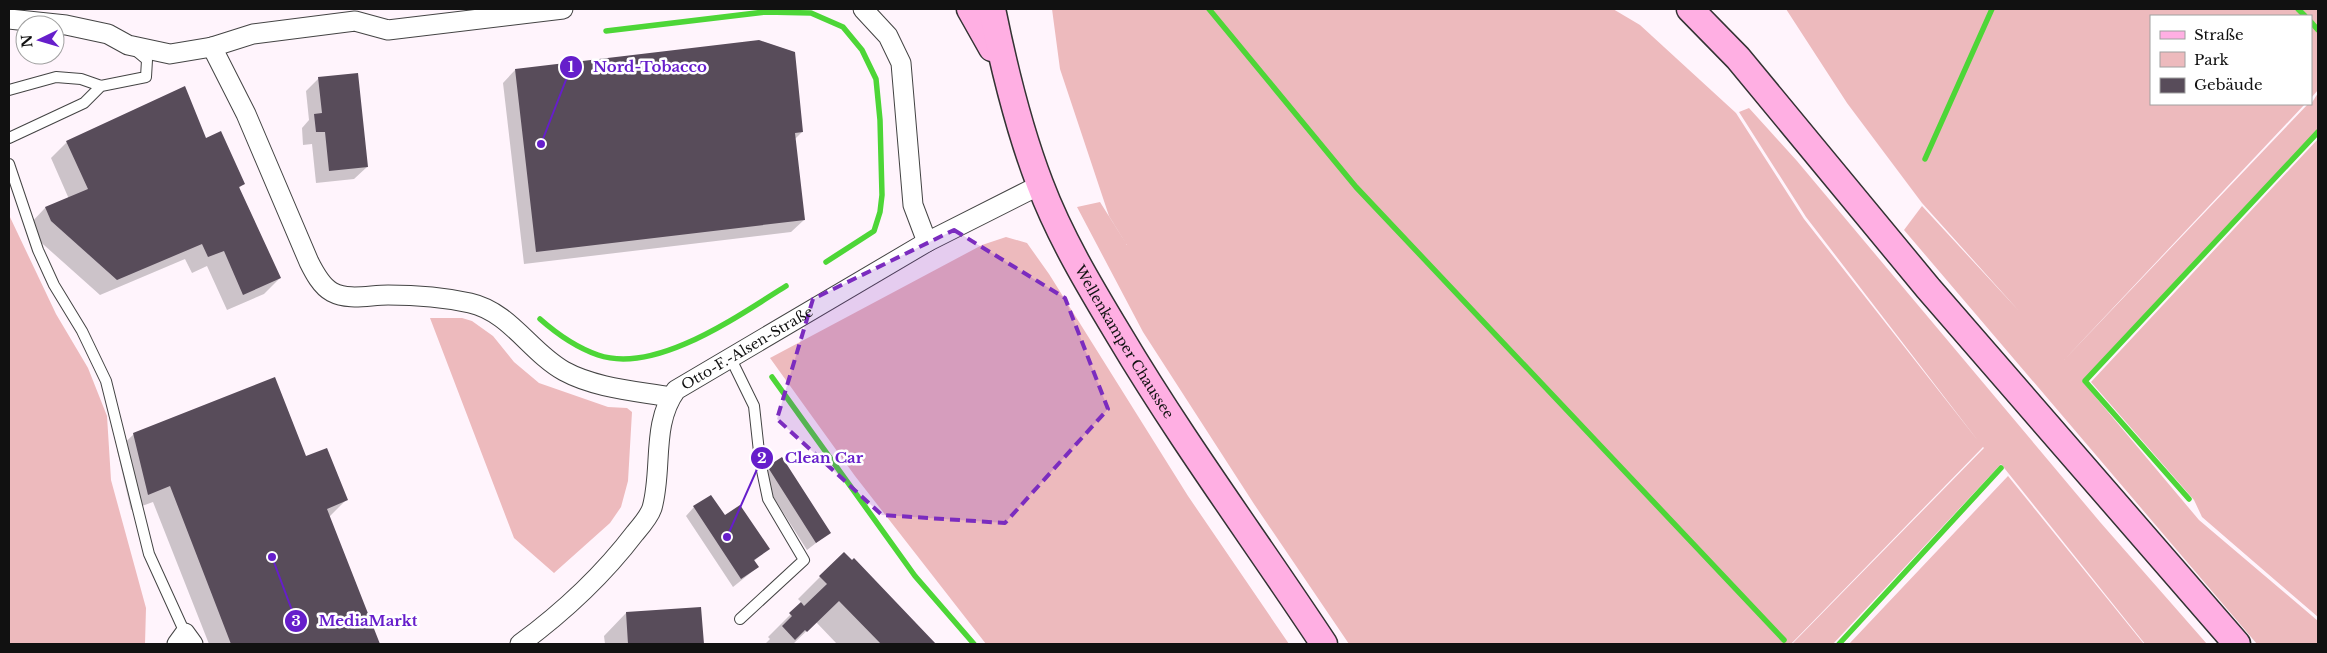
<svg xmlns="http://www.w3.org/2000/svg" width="2327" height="653" font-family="'Libre Baskerville',serif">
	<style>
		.green { fill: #edbabd }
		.shadow { fill: #0003 }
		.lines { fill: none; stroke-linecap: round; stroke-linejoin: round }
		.stream { stroke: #4dd637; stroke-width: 5.5 }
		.building { fill: #584c5a }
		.lane-casing { stroke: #444; stroke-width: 12 }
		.street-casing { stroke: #444; stroke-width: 21 }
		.secondary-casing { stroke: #333; stroke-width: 29 }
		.lane { stroke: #fff; stroke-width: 10 }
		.street { stroke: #fff; stroke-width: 19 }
		.secondary { stroke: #ffafe3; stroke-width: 26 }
		.marked { fill: #7b2cbf; fill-opacity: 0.2; stroke: #7b2cbf; stroke-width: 4; stroke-dasharray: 10 6; stroke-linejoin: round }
		.labels { text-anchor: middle; stroke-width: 5; stroke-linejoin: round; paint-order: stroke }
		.street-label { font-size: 14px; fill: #111; stroke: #fff }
		.leader { fill: none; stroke: #661ecb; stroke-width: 2 }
		.callout-dot { fill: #661ecb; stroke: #fff; stroke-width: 2 }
		.mark-label { font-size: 15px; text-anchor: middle; font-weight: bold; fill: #fff }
		.callout-label { font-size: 15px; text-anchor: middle; font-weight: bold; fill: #661ecb; stroke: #fff; stroke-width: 5; stroke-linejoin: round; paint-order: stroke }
	</style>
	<rect width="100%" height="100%" fill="#fff4fc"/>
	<!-- green -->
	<path class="green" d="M1052 9H1613L1640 25 1736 113 1804 219 1979 442 1806 217 1739 112 1749 108 1797 161 2100 522 2207 644H2145L2001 464 1833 644H1792L1984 448 1983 447 1791 644H1349L1254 504 1143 332 1077 207 1100 202 1127 245 1109 216 1060 69Z
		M1786 9H2318V90L2311 98V16H2151V104H2305L2064 360 2308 104H2311L2318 93V129L2082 381 2199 520 2318 621V644H2257L1904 230 1922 206 2019 311 1922 203 1847 103Z
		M2318 139V617L2202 517 2194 500 2091 382Z
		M9 215 56 314 88 368 107 416 111 480 146 608 145 644H9Z
		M1006 237 1027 243 1049 274 1188 496 1289 644H986L855 476 770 358 982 245Z
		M430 318H462L472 321 493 336 514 362 539 383 608 407 627 408 632 412 628 481 621 507 610 523 554 573 514 538Z
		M2008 476 2144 644H1849Z"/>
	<!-- shadow -->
	<path class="shadow" d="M515 70 802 132 794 140 804 220 791 232 524 264 503 83Z
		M319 78 367 167 354 179 316 183 312 144 303 145 302 128 309 120 306 91Z
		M205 140 243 184 239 188 280 278 264 294 227 310 207 266 192 273 185 259 100 295 35 237 29 225 45 208 69 199 51 158 67 142Z
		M134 434 305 458 346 500 329 517 378 644H209L153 502 131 510 117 450Z
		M769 467 829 533 807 550 760 476Z
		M694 507 768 549 754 561 758 567 733 587 686 516Z
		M854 560 934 644H837L816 622 793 644H765L770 639 768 637 802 603 798 599 820 577Z
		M700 608 703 644H605L604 636 626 613Z"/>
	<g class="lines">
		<!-- stream -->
		<path class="stream" d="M1209 9 1356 187 1784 640
			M2298 9 2305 16
			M2311 22 2318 30
			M606 31 765 12 811 13 843 27 862 50 876 79 880 120 882 195 880 212 874 231 826 262
			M1925 159 1992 9
			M540 319C557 334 575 347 598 355 656 375 739 315 786 286
			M772 377 915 576 974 644
			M2189 499 2085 381 2318 132
			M1839 644 2001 468"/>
	</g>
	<!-- building -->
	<path class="building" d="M759 40 795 52 803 132 795 133 805 220 536 252 515 69Z
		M358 73 368 167 329 171 325 132H316L314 114 322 113 318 77Z
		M185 86 206 138 221 131 245 184 239 187 281 278 243 295 224 251 208 257 202 244 117 280 51 221 45 207 88 189 66 141Z
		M275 377 306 456 327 448 348 500 327 509 380 644H231L170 486 148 495 133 433Z
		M782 457 831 533 816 543 769 469 768 466Z
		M711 495 725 515 740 505 770 549 754 560 759 567 741 579 693 506Z
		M844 552 852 560 854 558 936 644H881L839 601 807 632 805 630 795 640 782 626 792 616 789 613 801 602 804 606 827 584 819 576Z
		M701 607 704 644H628L626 612Z"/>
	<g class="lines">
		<!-- lane casing -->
		<g class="lane-casing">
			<path id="lane" d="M9 90 56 77 81 79 101 86 146 77 147 60 135 50
				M9 138 84 103 101 86
				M9 164 38 250 54 285 82 331 106 381 149 554 185 633
				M730 357 754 406 760 461 768 499 804 560 740 619"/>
		</g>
		<!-- street casing -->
		<g class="street-casing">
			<g id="street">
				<path d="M863 9 888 36 901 63 913 205 927 242"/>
				<path d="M9 19 66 25 108 34 128 45 170 54 212 47 253 34 355 21 388 30 563 9"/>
				<path d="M212 47 246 114 309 262C314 272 321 286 332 292 349 301 369 295 388 295 416 295 443 297 470 303 510 312 530 352 564 371 595 388 636 391 670 397"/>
				<path d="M177 644 185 633 193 644"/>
				<path id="s1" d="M520 644C562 613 603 575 635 533 641 526 649 517 652 508 663 469 651 424 676 390L927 242 1040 185"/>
			</g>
		</g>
		<!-- secondary casing -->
		<g class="secondary-casing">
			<g id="secondary">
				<path d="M970 9 992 48"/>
				<path id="s2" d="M992 9C1004 68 1018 127 1040 184 1060 237 1090 287 1119 335 1182 441 1256 541 1324 644"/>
				<path d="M1690 9 1738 58 1928 288 2237 644"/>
			</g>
		</g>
		<!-- lane -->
		<use href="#lane" class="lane"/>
		<!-- street -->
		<use href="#street" class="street"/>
		<!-- secondary -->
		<use href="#secondary" class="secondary"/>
	</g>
	<!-- marked area -->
	<path class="marked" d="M954 230 1065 298 1108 409 1005 523 882 515 777 419 813 299Z"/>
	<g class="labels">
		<!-- street labels -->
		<g class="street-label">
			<text dy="5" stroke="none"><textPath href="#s2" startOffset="361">Wellenkamper Chaussee</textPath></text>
			<text dy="5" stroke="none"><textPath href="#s1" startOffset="395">Otto-F.-Alsen-Straße</textPath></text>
		</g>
	</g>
	<!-- callouts -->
	<path class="leader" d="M541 144L571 67M727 537L762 458M272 557L296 621"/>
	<g class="callout-dot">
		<circle cx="541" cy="144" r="5"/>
		<circle cx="727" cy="537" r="5"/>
		<circle cx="272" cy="557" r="5"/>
		<circle cx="571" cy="67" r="12"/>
		<circle cx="762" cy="458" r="12"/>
		<circle cx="296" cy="621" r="12"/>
	</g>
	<g class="mark-label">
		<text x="571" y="72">1</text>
		<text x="762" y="463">2</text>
		<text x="296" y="626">3</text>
	</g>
	<g class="callout-label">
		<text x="650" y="72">Nord-Tobacco</text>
		<text x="824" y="463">Clean Car</text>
		<text x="368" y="626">MediaMarkt</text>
	</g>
	<!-- border -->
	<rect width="2327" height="653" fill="none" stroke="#111111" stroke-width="20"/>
	<!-- legend -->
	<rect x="2150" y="15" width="162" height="90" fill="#ffffff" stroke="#a0a0a0"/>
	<rect x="2160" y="31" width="25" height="8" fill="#ffafe3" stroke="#a0a0a0"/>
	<text x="2194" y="40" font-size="15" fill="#111111">Straße</text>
	<rect x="2160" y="52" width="25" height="15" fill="#edbabd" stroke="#a0a0a0"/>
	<text x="2194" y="65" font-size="15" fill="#111111">Park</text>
	<rect x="2160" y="78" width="25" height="15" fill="#584c5a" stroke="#a0a0a0"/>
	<text x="2194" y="90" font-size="15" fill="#111111">Gebäude</text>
	<!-- north arrow -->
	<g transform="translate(40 40) rotate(265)"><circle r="24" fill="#ffffff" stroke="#a0a0a0"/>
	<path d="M0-4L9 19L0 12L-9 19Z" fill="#661ecb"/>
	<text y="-8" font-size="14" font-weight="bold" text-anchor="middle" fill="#111111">N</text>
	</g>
</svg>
